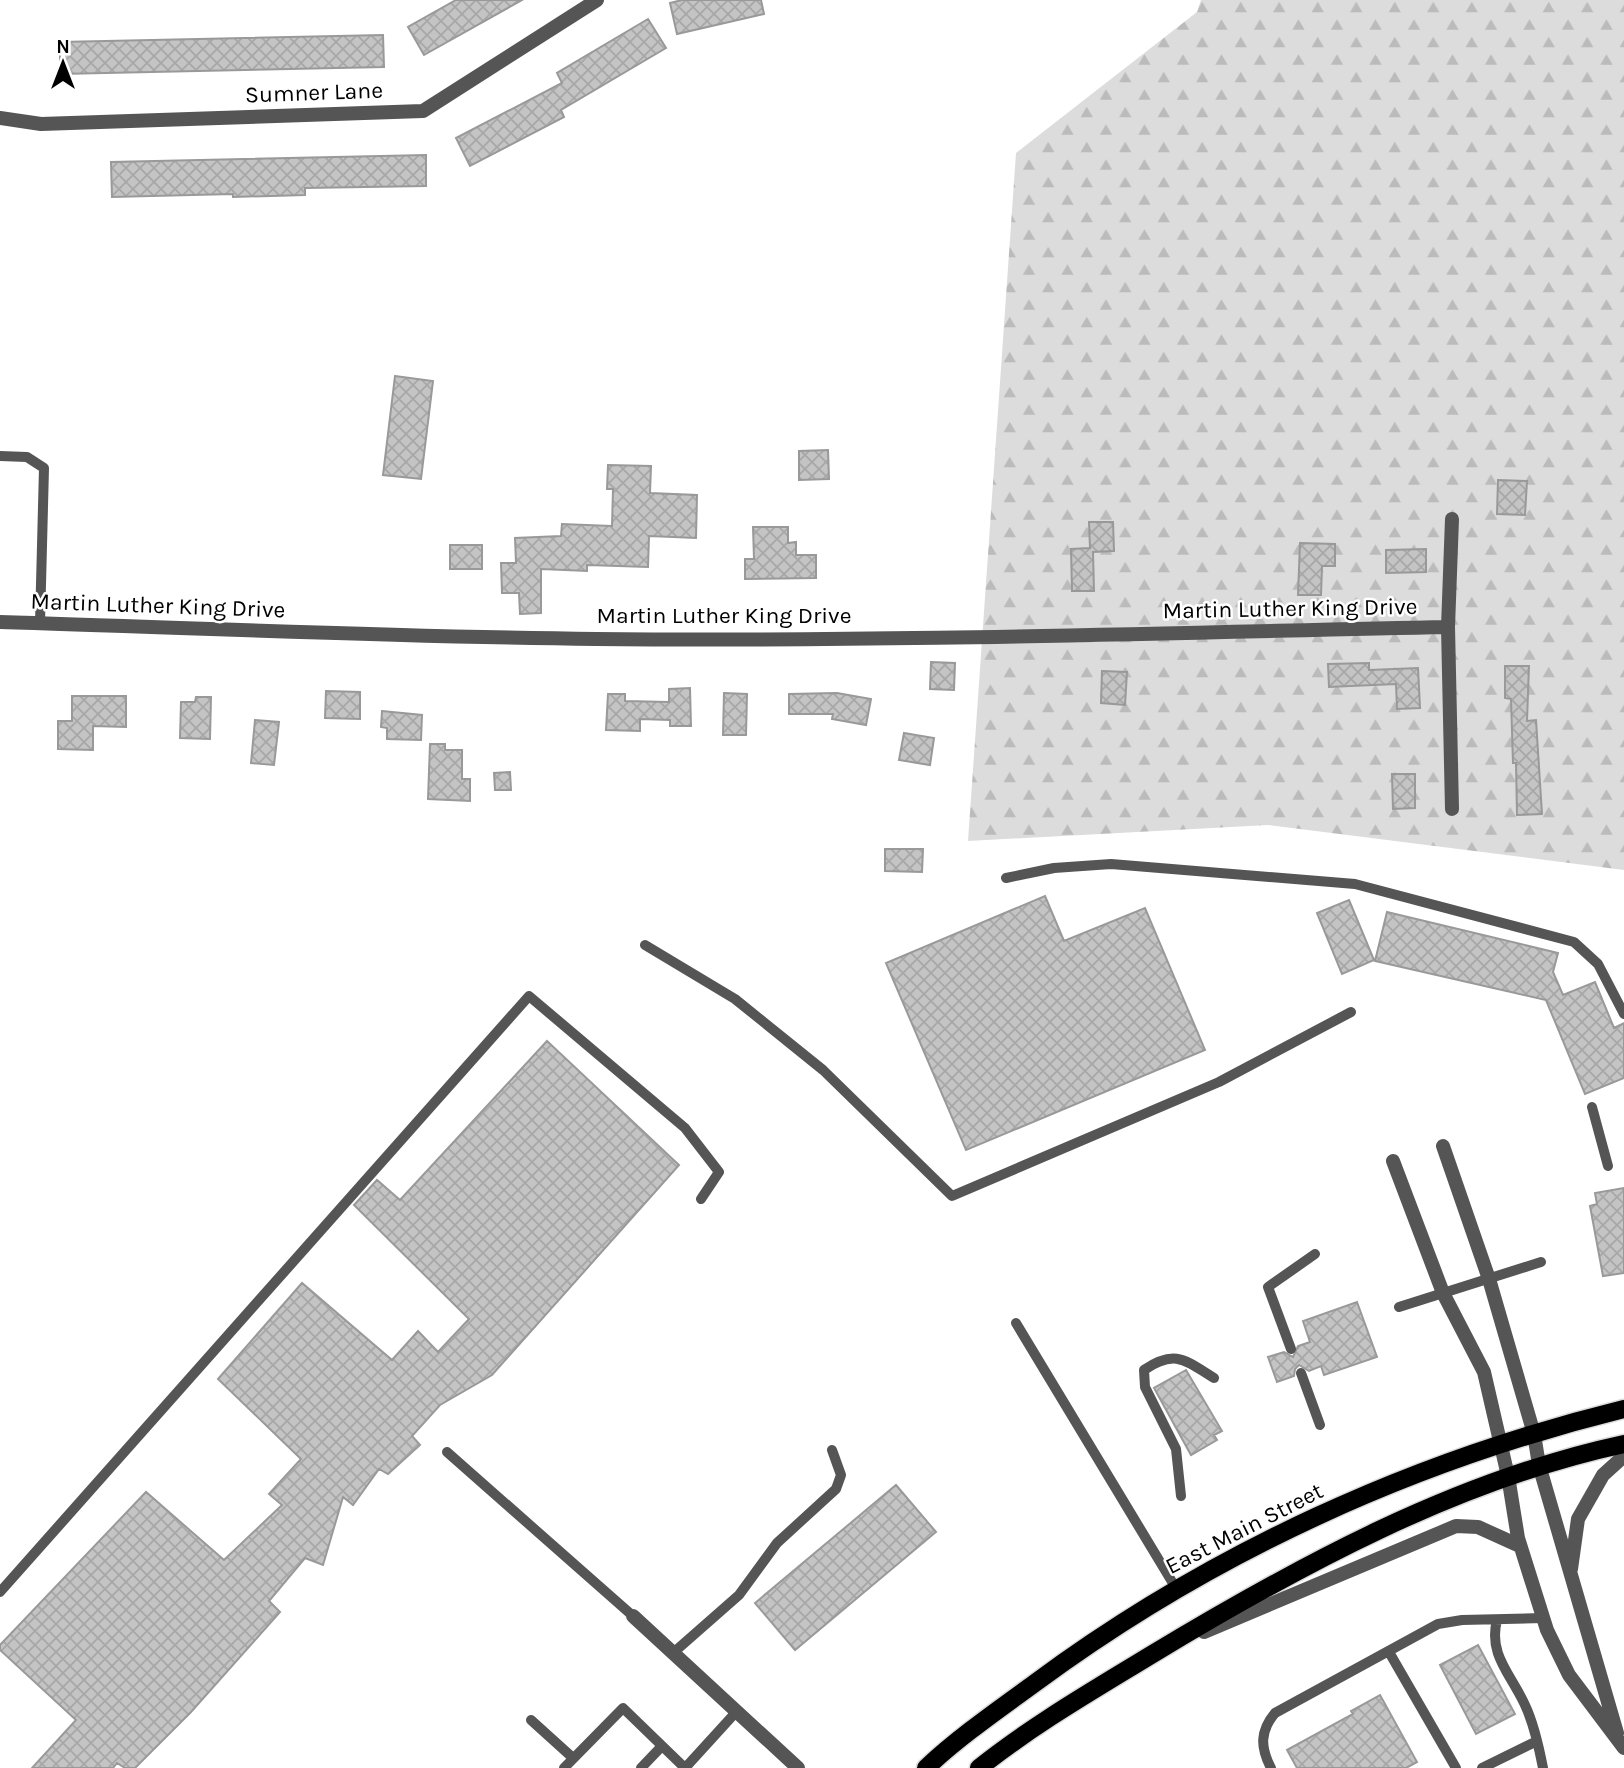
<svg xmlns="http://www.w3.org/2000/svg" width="1624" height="1768" font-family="Karla,sans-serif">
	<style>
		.forest { fill: url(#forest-firs) }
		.building { fill: url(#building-cross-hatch); stroke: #999; stroke-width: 2 }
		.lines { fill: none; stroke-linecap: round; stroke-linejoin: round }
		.primary-casing { stroke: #dbdbdb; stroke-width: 21 }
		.lane { stroke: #555; stroke-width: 10 }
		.street { stroke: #555; stroke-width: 14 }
		.primary { stroke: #000; stroke-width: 18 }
		.labels { text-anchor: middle; stroke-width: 5; stroke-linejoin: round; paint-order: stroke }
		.street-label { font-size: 23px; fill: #000; stroke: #fff }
	</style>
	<defs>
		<pattern id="forest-firs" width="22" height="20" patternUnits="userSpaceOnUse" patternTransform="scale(1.75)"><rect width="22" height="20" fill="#dcdcdc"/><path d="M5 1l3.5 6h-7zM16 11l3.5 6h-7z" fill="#bbb"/></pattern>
		<pattern id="building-cross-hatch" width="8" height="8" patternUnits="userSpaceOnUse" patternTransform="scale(1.75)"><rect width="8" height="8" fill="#c4c4c4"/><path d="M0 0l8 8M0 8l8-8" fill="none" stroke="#a7a7a7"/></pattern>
	</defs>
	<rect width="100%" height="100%" fill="#fff"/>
	<!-- forest -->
	<path class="forest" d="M1201 0H1624V870L1268 825 968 841 1016 153 1197 12Z"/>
	<!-- building -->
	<path class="building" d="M456 0H522L424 55 408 27Z
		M682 0H761L764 14 677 34 670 3Z
		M648 19 666 48 561 110 564 117 470 166 456 138 562 83 557 73Z
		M383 35 384 67 60 74V42Z
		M426 155V186L305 188V195L233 197V194L112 197 111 162Z
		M395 376 433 381 421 479 383 475Z
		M828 450 829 479 799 480V451Z
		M608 465 651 466 650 493 697 495 696 538 649 536 648 567 587 565V571L541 569V613L520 614 519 593H502L501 563H516L515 538 561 536 562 524 612 526 613 489H607Z
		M1498 480 1527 481 1525 515 1497 514Z
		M1089 522H1113L1114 551 1093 552 1094 591H1072L1071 549 1090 548Z
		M753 527H788V543L796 542V555H816V578L745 579V559H754Z
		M1300 543 1335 544V566H1322L1321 595H1298Z
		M450 545H482V569H450Z
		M1426 549V572L1386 573V550Z
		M931 662 955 663 954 690 930 689Z
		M1369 663V670L1418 668 1420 708 1397 709 1396 684 1329 687 1328 664Z
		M1505 666H1529L1527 721 1536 720 1542 814 1517 815 1516 763H1513L1511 699 1505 698Z
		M1102 671 1127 672 1125 705 1101 703Z
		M690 688 691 726H670V720L640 719V731L606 730 608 694H625V701L669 702V689Z
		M326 691 360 692V719L325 718Z
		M724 693 747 694 746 735H723Z
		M837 693 871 699 866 725 832 719 833 714H789V694Z
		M72 696H126V727L93 726V750L58 749V721H72Z
		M196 697H211L210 739 180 738 181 702H195Z
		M382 711 422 715 421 740 387 739V728L381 727Z
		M255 720 279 722 274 765 251 763Z
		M904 733 934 738 930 765 899 760Z
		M430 744H445V750H462V779H470V801L428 799Z
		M510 772 511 790H495L494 773Z
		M1392 774H1415V808L1393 809Z
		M885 849H923L922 872 885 871Z
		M1045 896 1064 941 1145 908 1205 1050 966 1150 886 963Z
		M1349 900 1374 960 1342 974 1317 913Z
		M1387 912 1558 953 1553 972 1563 995 1595 982 1614 1028 1624 1023V1078L1585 1094 1546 1000 1375 961Z
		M547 1041 679 1165 492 1375 440 1405 412 1436 420 1445 388 1474 379 1469 353 1505 343 1497 323 1565 305 1558 269 1601 280 1612 191 1712 135 1768H125L117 1763 113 1768H32L76 1720 0 1650V1645L146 1492 224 1560 282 1505 269 1494 301 1459 218 1379 302 1283 392 1360 418 1331 438 1352 469 1319 354 1205 377 1180 400 1200Z
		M1624 1188V1273L1603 1276 1590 1206 1597 1204 1595 1193Z
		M1357 1302 1377 1357 1324 1375 1321 1366 1309 1371 1299 1365 1295 1369 1294 1376 1277 1382 1268 1357 1284 1352 1293 1357 1298 1346 1310 1342 1303 1321Z
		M1186 1370 1222 1431 1214 1435 1217 1440 1191 1455 1154 1388Z
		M896 1485 936 1532 795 1650 755 1603Z
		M1478 1645 1515 1714 1476 1734 1440 1665Z
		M1380 1695 1417 1762 1406 1768H1297L1287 1750 1353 1714 1351 1711Z"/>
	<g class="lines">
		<!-- primary casing -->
		<g class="primary-casing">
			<path id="primary" d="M926 1768C959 1737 998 1710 1035 1683 1211 1553 1412 1461 1624 1409
				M979 1768C1033 1725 1092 1691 1151 1655 1297 1567 1456 1480 1624 1444"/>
		</g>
		<!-- lane -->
		<path class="lane" d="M0 456 27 457 44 468 40 623
			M1006 878 1054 868 1111 864 1355 884 1574 942 1598 964 1624 1014
			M645 945 735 999 823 1070 952 1196 1219 1082 1351 1012
			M1592 1107 1608 1166
			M1399 1307 1541 1262
			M1016 1323 1177 1590
			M1291 1349 1268 1287 1315 1254
			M1301 1373 1320 1425
			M447 1452 633 1616
			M1181 1496 1176 1449 1145 1387 1144 1370C1175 1349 1185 1360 1214 1378
			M0 1592 529 996 685 1128 719 1172 701 1199
			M1497 1620C1488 1655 1511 1674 1525 1705 1534 1724 1539 1747 1543 1768
			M1389 1652 1456 1768
			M673 1653 739 1595 777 1543 836 1489 841 1475 832 1450
			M531 1720 573 1758
			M564 1768 623 1708 685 1768 737 1711
			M641 1768 662 1746
			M1271 1768C1260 1747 1260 1731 1275 1713L1438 1624 1462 1620 1543 1618
			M1482 1768 1537 1741"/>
		<!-- street -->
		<path class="street" d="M0 118 41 124 423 111 597 0
			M1452 519 1448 627 1452 809
			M0 622C199 628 398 637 596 639 880 642 1164 633 1448 627
			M1443 1146 1489 1279 1534 1434 1539 1465 1617 1733
			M1393 1161 1443 1293 1484 1372 1508 1476 1518 1538 1547 1630 1569 1675 1624 1748
			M1571 1569 1578 1519 1603 1475 1624 1456
			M633 1616 798 1768
			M1199 1627 1204 1632 1456 1526 1478 1527 1520 1546"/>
		<!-- primary -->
		<use href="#primary" class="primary"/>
	</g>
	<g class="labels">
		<!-- street labels -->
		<g class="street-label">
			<text transform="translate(314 92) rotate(-2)" y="8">Sumner Lane</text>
			<text transform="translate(158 605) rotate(2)" y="8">Martin Luther King Drive</text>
			<text transform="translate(1290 608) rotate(-1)" y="8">Martin Luther King Drive</text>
			<text x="724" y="623">Martin Luther King Drive</text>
			<text transform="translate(1244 1528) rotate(-27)" y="8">East Main Street</text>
		</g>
	</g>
	<!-- north arrow -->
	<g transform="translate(63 63)" stroke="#ffffff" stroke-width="5" paint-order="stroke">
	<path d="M0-5L12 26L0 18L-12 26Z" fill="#000000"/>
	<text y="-10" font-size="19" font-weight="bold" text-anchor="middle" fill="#000000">N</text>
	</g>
</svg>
